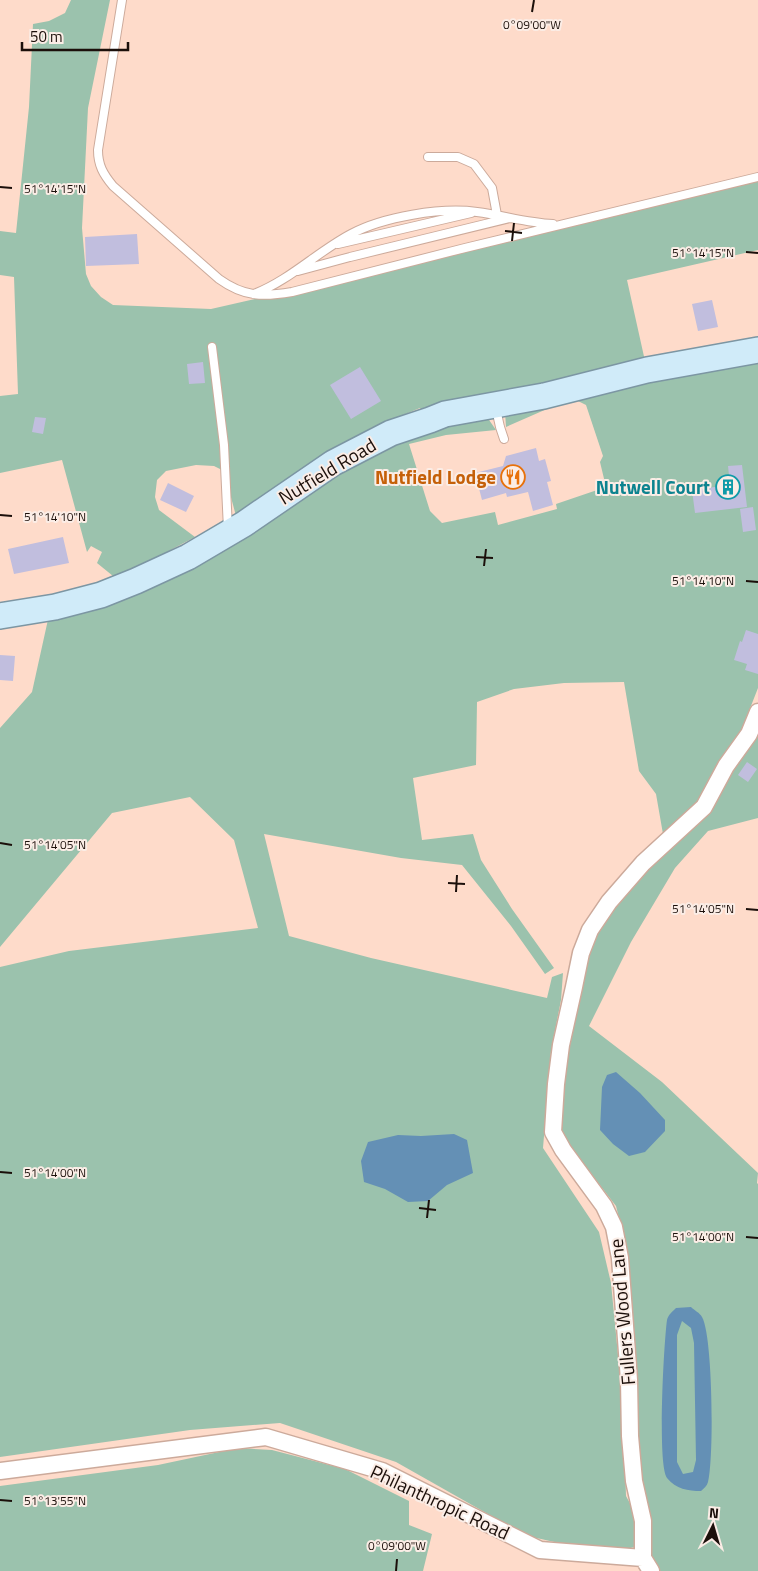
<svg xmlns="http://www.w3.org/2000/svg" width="758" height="1571" font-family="'Titillium Web',sans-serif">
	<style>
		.green { fill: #9bc2ad }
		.water { fill: #6490b5; fill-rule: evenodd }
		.building { fill: #c1bede }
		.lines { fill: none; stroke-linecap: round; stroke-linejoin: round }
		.lane-casing { stroke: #ccaa9b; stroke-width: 10 }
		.street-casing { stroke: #ccaa9b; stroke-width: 19 }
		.primary-casing { stroke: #7c96a3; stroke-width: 28 }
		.lane { stroke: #fff; stroke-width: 8 }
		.street { stroke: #fff; stroke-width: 16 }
		.primary { stroke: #d0ebf9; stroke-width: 25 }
		.ticks { fill: none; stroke: #1b0f0a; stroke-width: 2 }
		.labels { text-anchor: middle; stroke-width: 4; stroke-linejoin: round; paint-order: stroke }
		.street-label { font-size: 19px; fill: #1b0f0a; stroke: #fbede6 }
		.food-label { font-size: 19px; font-weight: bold; fill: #c56008; stroke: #fbede6; text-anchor: end }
		.culture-label { font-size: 19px; font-weight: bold; fill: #0d838f; stroke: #fbede6; text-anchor: end }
		.ticks-label { font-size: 12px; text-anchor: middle; fill: #1b0f0a; stroke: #fbede6; stroke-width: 4; stroke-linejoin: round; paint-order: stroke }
	</style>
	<rect width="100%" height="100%" fill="#fedbca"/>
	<!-- green -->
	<path class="green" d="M71 0H110L88 108 82 228 86 274 91 286 101 297 113 305 211 309 363 274 758 177V250L627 280 647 370 430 420 420 408 371 428 369 438 236 516 224 471 214 466 196 465 166 471 157 480 155 497 159 510 195 537 144 564 113 576 97 563 102 552 91 546 87 552 62 460 0 473V396L18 394 14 277 0 275V231L16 233 29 107 33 24 49 21 65 13Z
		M758 357V688L740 734 700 800 663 834 656 794 639 771 624 682 564 683 514 689 477 702 476 765 413 778 422 840 473 834 481 860 512 909 554 968 545 974 511 926 462 865 401 858 264 834 289 936 371 958 547 998 552 977 563 973 561 1000 551 1051 543 1148 599 1232 611 1283 623 1406 626 1496 634 1511 638 1545C622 1557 545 1541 525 1535L396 1462 280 1423 190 1430 0 1457V967L69 951 258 928 234 840 190 797 112 813 0 947V728L32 692 49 615 304 493 395 439 487 417 496 430 446 435 409 444 430 511 442 523 495 512 498 525 557 509 556 504 606 487 600 462 603 456 586 405 572 398 506 427 505 412Z
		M758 732V818L708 831 675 868 631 942 589 1026 662 1082 758 1173 757 1183 758 1184V1571H657L648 1548 638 1464 624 1238 616 1206 569 1145 558 1124 561 1086 586 966 599 927 620 897 652 862 712 810 723 782 751 745Z
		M238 1448 272 1450 345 1469 409 1501V1525L432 1534 423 1571H0V1486L158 1465Z"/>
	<!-- water -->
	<path class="water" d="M616 1072 640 1093 665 1120V1131L645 1152 629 1156 613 1144 600 1130 602 1087 607 1075Z
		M454 1134 467 1140 473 1173 447 1185 428 1201 408 1202 385 1189 364 1182 361 1161 368 1142 398 1135 421 1136Z
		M691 1307C694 1310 700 1313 702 1317 713 1336 714 1459 708 1482 707 1486 704 1488 701 1491 688 1491 676 1489 667 1478 657 1465 664 1341 667 1320 668 1315 673 1311 676 1308ZM682 1321 691 1328 694 1343 696 1460 693 1472 683 1474 677 1462V1335Z"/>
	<!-- building -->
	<path class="building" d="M137 234 139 264 86 266 85 237Z
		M712 300 718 327 698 331 692 304Z
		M203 362 205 383 189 384 187 364Z
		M360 367 381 401 351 419 330 385Z
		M35 417 46 418 43 434 32 432Z
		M536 448 539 461 545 459 551 481 547 482 553 505 533 511 528 492 507 497 506 493 482 500 475 473 503 466 506 456Z
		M742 465 747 507 695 513 692 490 730 485 728 466Z
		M168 483 194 496 186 512 160 500Z
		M753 507 756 530 743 532 740 509Z
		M63 537 69 563 14 574 8 549Z
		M746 630 758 634V674L745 670 747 664 734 660 740 641 742 642Z
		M0 655 15 656 13 681 0 680Z
		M747 762 757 769 748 782 738 775Z"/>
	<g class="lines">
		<!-- lane casing -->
		<g class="lane-casing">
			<path id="lane" d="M122 0 98 150C98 165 103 174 113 186L219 279C244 297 263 297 292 292L465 248 758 177
				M428 157H458L474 164 492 188 497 215
				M338 244 471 213
				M298 271 350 257 510 218
				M254 294C290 280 317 252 351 234 383 217 441 207 477 212 502 215 527 223 553 224
				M212 347 224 445 228 529
				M496 409 500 427 504 439"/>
		</g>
		<!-- street casing -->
		<g class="street-casing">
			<path id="street" d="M0 1471 266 1437 382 1471 540 1550 643 1558
				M651 1571 643 1558V1521L634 1481 630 1436 629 1380 620 1258 614 1227 604 1206 563 1150 553 1132 556 1084 561 1045 574 987 581 953 590 930 609 902 643 863 704 807 726 766 749 734 758 712"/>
		</g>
		<!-- primary casing -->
		<g class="primary-casing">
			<path id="primary" d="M0 616 55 607 101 595 136 581 188 557 244 524 333 463 391 433 430 420 445 414 544 396 647 370 758 350"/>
		</g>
		<!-- lane -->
		<use href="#lane" class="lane"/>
		<!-- street -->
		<use href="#street" class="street"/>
		<!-- primary -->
		<use href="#primary" class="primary"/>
	</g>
	<!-- ticks -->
	<path class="ticks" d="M532 12 534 0M0 187 12 188M505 231 522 233M512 241 514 223M746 252 758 253M0 515 12 516M476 557 493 558M484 566 486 549M746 581 758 582M0 843 12 845M448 883 465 884M456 892 457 875M746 909 758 910M0 1172 12 1173M419 1208 436 1210M427 1218 429 1200M746 1237 758 1238M0 1500 12 1501M396 1571 397 1559"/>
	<!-- icons -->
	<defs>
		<g id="restaurant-ring" transform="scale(1.25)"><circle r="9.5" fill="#fbede6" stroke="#e8710a" stroke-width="1.5"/><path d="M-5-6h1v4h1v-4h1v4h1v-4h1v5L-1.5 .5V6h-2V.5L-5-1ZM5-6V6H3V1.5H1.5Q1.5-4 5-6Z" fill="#e8710a"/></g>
		<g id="building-ring" transform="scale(1.25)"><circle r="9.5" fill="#fbede6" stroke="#0f9aa8" stroke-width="1.5"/><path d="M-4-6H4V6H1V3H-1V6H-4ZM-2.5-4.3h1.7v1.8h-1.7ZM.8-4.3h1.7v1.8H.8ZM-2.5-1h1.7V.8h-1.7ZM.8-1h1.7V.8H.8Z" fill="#0f9aa8"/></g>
	</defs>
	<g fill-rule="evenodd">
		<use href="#restaurant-ring" x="513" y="477"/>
		<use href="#building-ring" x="728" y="487"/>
	</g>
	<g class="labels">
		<!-- street labels -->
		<g class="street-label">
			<text transform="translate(327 471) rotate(-31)" y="7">Nutfield Road</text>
			<text transform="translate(622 1312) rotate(-95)" y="7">Fullers Wood Lane</text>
			<text transform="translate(440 1502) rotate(25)" y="7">Philanthropic Road</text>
		</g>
		<!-- food labels -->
		<g class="food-label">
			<text x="496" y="484">Nutfield Lodge</text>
		</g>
		<!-- culture labels -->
		<g class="culture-label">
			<text x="710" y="494">Nutwell Court</text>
		</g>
	</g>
	<g class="ticks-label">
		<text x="532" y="29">0°09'00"W</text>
		<text x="55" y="193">51°14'15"N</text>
		<text x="703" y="257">51°14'15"N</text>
		<text x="55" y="521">51°14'10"N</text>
		<text x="703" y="585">51°14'10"N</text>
		<text x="55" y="849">51°14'05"N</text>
		<text x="703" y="913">51°14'05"N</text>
		<text x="55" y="1177">51°14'00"N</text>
		<text x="703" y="1241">51°14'00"N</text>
		<text x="55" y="1505">51°13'55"N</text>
		<text x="397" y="1550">0°09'00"W</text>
	</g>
	<!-- north arrow -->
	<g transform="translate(713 1526) rotate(5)" stroke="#fbede6" stroke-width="4" paint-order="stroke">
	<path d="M0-4L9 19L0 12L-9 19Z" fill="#1b0f0a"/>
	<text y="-8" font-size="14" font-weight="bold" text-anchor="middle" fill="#1b0f0a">N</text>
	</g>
	<!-- scale -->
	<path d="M22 42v8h106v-8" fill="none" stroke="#1b0f0a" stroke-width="2.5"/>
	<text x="30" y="42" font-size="15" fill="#1b0f0a" stroke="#fbede6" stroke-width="4" paint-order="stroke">50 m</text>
</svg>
